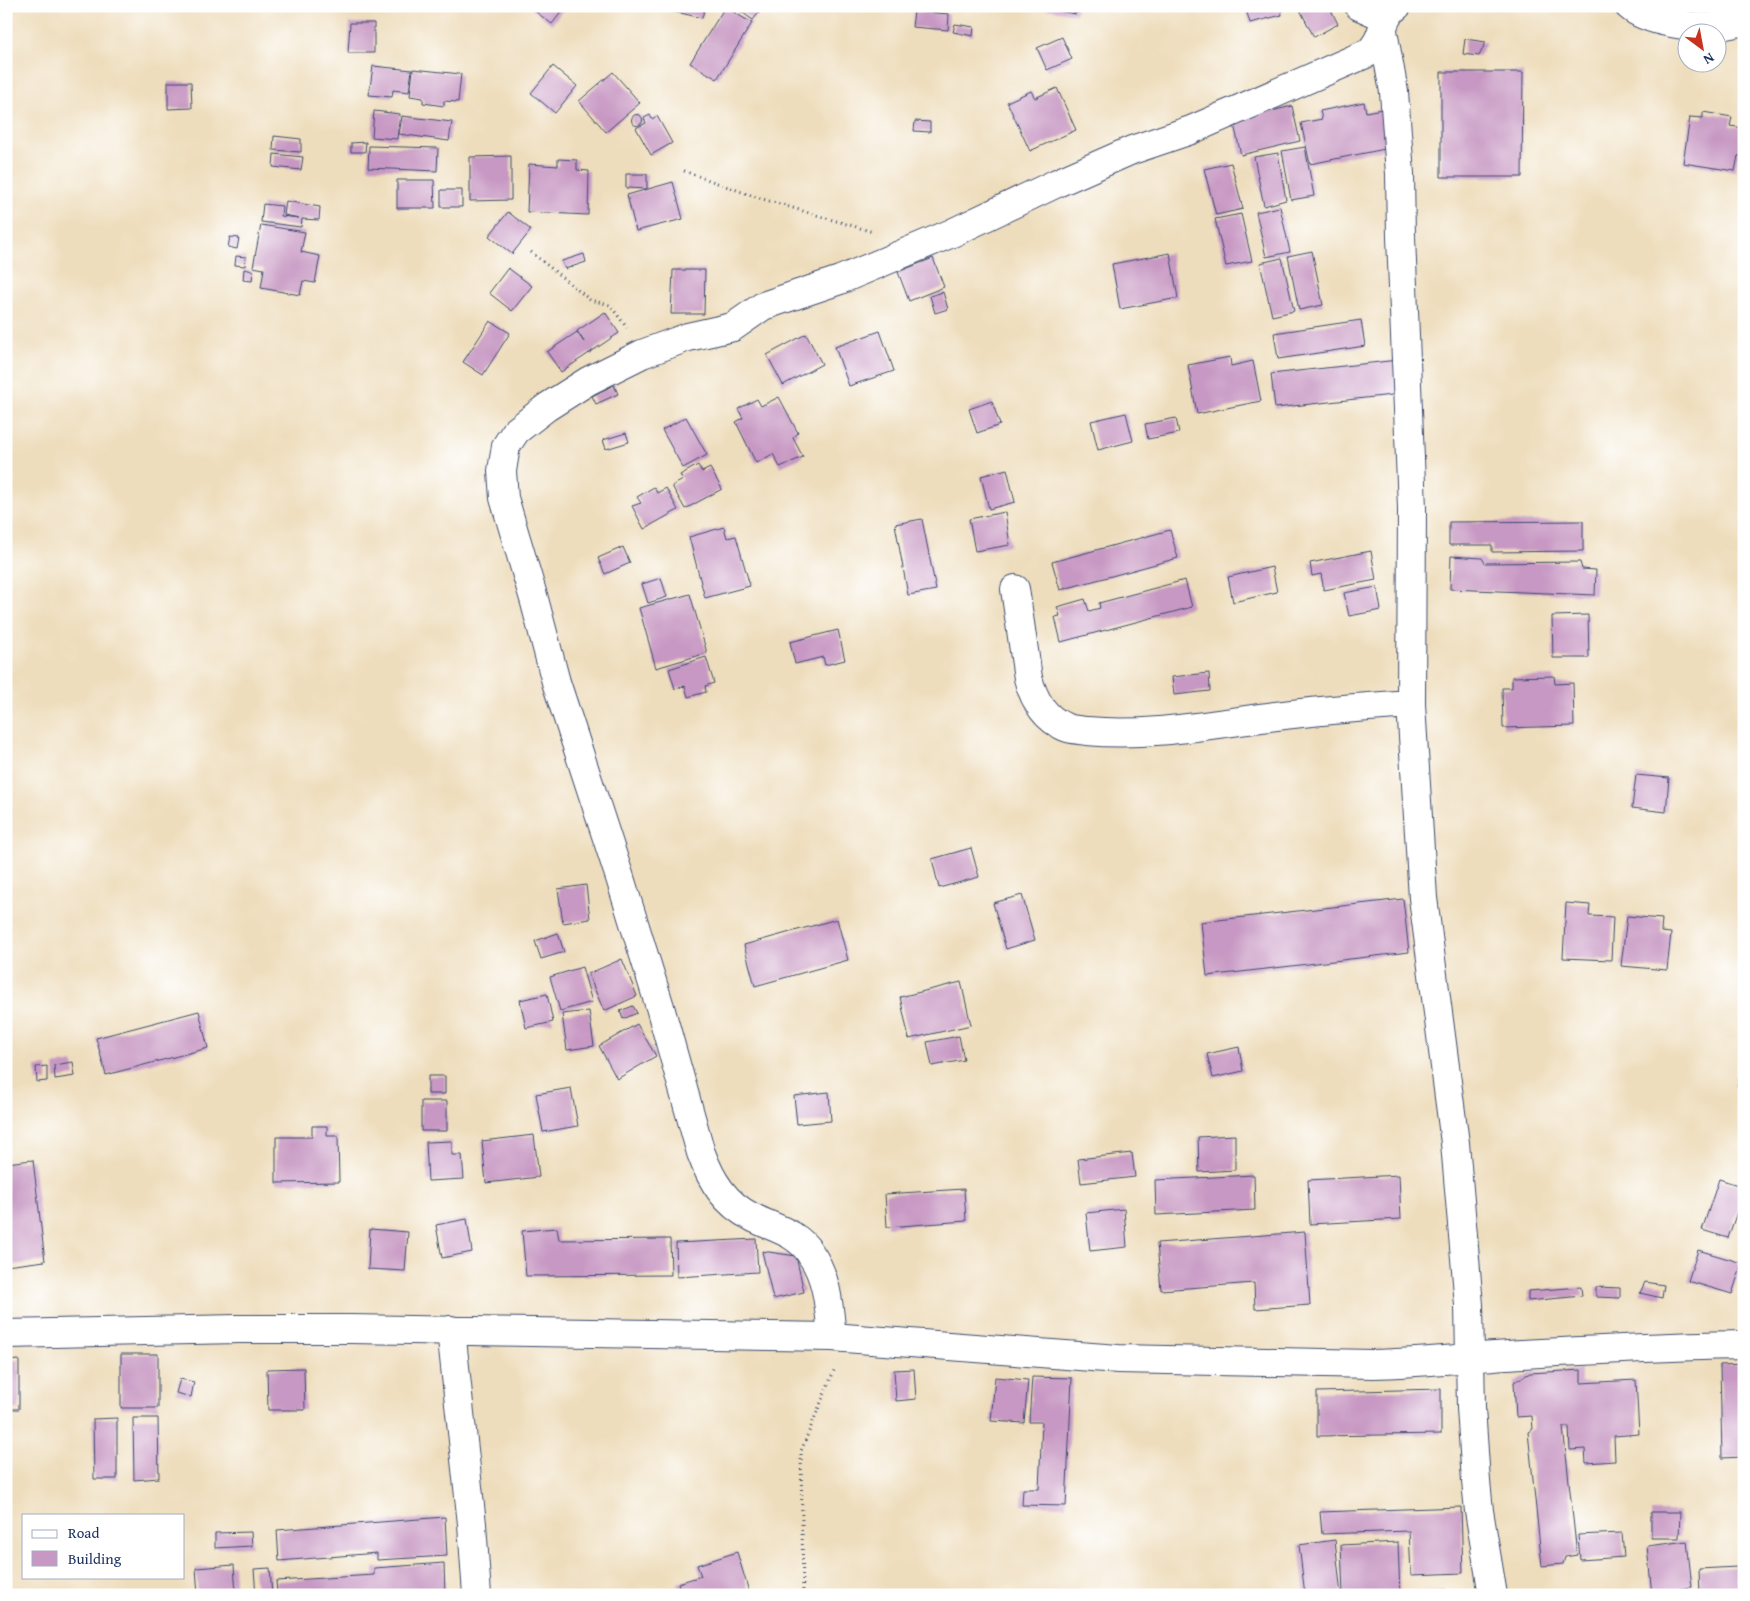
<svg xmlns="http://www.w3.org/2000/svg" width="1750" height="1601" font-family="'Gentium Book Plus',serif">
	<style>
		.building { fill: #c798c3 }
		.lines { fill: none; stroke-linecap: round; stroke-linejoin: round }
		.minor-casing { stroke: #3b496c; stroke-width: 30 }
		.path { stroke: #3b496c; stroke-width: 3; stroke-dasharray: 1 4; stroke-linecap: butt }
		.minor { stroke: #fff; stroke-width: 28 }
	</style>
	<rect width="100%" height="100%" fill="#fff"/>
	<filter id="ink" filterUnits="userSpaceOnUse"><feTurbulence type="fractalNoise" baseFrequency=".02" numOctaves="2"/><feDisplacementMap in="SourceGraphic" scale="10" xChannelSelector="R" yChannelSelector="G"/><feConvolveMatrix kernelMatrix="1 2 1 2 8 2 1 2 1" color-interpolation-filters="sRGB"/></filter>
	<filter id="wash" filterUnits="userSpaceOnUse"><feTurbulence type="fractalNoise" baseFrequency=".0096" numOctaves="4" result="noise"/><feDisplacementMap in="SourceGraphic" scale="20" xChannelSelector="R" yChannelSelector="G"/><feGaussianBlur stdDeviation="1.12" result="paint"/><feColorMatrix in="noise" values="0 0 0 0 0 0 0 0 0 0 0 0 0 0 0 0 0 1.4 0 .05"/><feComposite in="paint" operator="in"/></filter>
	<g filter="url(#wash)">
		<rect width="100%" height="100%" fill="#eeddbc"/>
		<g id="blocks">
			<!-- building -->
			<path class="building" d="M534 6H566L552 24 532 9Z
				M650 6H705L702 18Z
				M733 6H752L760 11 753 20Z
				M1029 6H1077L1076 14Z
				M1245 6H1280L1282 15 1250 23Z
				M1298 6H1329L1338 24 1314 37Z
				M725 7 752 23 717 79 690 63Z
				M914 11 949 14 948 30 912 27Z
				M350 23H374V53H348Z
				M955 24 974 27 973 36 953 32Z
				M1062 37 1072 59 1047 70 1037 48Z
				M1465 39 1486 42 1479 56 1463 54Z
				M373 66 412 70 409 92 393 90 392 97 369 95Z
				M553 66 577 86 555 113 531 93Z
				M413 69 461 74 458 102 444 101V106L423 103V98L410 96Z
				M613 72 640 103 606 132 579 101Z
				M1441 72H1523L1522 177H1441Z
				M168 82H191L192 108 168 109Z
				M1057 88 1076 130 1030 151 1007 102 1031 91 1035 98Z
				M1364 102 1366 112 1382 109 1390 148 1310 164 1301 123 1322 119 1320 111Z
				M1292 106 1300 141 1241 155 1233 120Z
				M374 111 400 114 397 139 372 137Z
				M1703 112 1732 117 1730 126 1744 128V155L1738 156 1735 171 1683 163 1690 117 1703 118Z
				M631.5 120a5.5 5.5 0 1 1 11 0a5.5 5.5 0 1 1-11 0Z
				M650 115 652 119 657 116 672 143 651 155 636 128 646 123 644 118Z
				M402 116 452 122 449 141 399 134Z
				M915 121 930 122V132L914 131Z
				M274 136 301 139V152L273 150Z
				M366 142 365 152H351V143Z
				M369 146 438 148 437 171 368 168Z
				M1305 147 1314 196 1291 200 1282 151Z
				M1278 153 1286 200 1264 206 1254 157Z
				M274 154 303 157 301 170 273 167Z
				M511 156V200L470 201V157Z
				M558 159 577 160V170L589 171 588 215 527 212 529 164 558 166Z
				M1231 163 1243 209 1216 215 1204 169Z
				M626 174H647V189L626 188Z
				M397 180H434L435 208H397Z
				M673 182 683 219 636 231 627 195Z
				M441 190H462V207H441Z
				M286 201 320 207 319 220 302 219 301 227 261 222 263 204 282 206 281 216 299 218 284 215Z
				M1280 207 1290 252 1266 257 1256 212Z
				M508 212 531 230 512 254 489 236Z
				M1241 214 1252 261 1226 266 1215 219Z
				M261 225 305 232 301 252 320 256 315 283 303 281 300 295 261 288 264 269 253 267Z
				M230 237 239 238 237 249 228 247Z
				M1312 251 1323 305 1299 310 1288 256Z
				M1170 253 1178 298 1120 309 1112 264Z
				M584 254 586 262 565 269 562 261Z
				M236 256 246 257 245 266 235 265Z
				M933 258 944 287 909 301 898 272Z
				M1282 258 1294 311 1272 316 1260 263Z
				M508 268 532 286 512 311 489 293Z
				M244 269 253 271 252 281 243 280Z
				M673 270H705L704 314H671Z
				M943 292 948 309 935 313 930 296Z
				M605 312 619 333 561 372 547 352 577 332 584 342 577 331Z
				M1361 320 1365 346 1278 359 1274 333Z
				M490 321 510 333 483 375 463 362Z
				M880 331 894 371 849 386 835 347Z
				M806 334 822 364 783 385 767 355Z
				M1230 357 1231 366 1253 361 1261 401 1197 414 1188 365Z
				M1398 360 1401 394 1275 408 1271 374Z
				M614 385 618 394 596 404 592 396Z
				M779 397 798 433 793 438 803 457 780 467 773 454 756 463 736 422 743 418 738 409 757 399 761 406Z
				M992 401 1000 425 977 433 969 409Z
				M1126 413 1133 441 1098 450 1091 421Z
				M686 417 707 455 683 468 662 430Z
				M1176 418 1179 433 1148 439 1145 424Z
				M626 433 629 442 606 449 603 440Z
				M698 465 702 472 710 468 722 489 685 509 672 486 683 480 680 475Z
				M1007 469 1015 502 989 509 981 476Z
				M654 487 657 493 666 488 678 510 644 529 632 506 641 503 637 497Z
				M1005 512 1010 545 975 551 969 519Z
				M922 519 936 590 908 595 895 524Z
				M1583 521V551L1492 552V545H1449V522Z
				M724 527 727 538 736 536 750 586 705 598 689 537Z
				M1170 530 1178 558 1060 590 1052 562Z
				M623 547 630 563 605 574 598 558Z
				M1371 551 1376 580 1324 590 1321 574 1312 576 1310 563Z
				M1451 556 1482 558 1485 563 1580 562 1582 569 1596 570 1595 595 1450 589Z
				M1272 567 1277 592 1233 602 1228 577Z
				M661 578 667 597 648 603 642 584Z
				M1185 580 1192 607 1061 642 1055 617 1060 616 1057 607 1085 599 1089 611 1100 608 1099 603Z
				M1377 587 1381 610 1349 616 1344 593Z
				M690 594 707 653 656 668 639 608Z
				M1588 615 1589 658H1553L1552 616Z
				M838 630 845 660 825 665 823 657 795 664 790 642Z
				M706 657 714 683 705 686 706 692 688 697 685 686 675 689 669 669Z
				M1209 673 1210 691 1174 695 1172 677Z
				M1554 676 1555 684 1573 683 1574 726 1503 728 1502 688H1512V677Z
				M1636 775 1669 778 1666 812 1632 808Z
				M971 848 979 877 939 888 932 859Z
				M586 885 590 919 563 923 558 889Z
				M1022 895 1035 940 1006 949 993 903Z
				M1403 899 1409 952 1207 976 1201 922Z
				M1566 903 1590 905 1589 916 1613 917 1611 960 1563 958Z
				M1627 916 1662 919 1661 932 1671 933 1667 970 1621 966Z
				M837 919 848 960 755 986 744 945Z
				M558 933 564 952 541 959 535 941Z
				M622 959 637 996 604 1011 588 974Z
				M582 967 592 1002 560 1011 550 977Z
				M961 982 971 1025 909 1039 900 997Z
				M547 994 553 1022 526 1028 520 1000Z
				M633 1006 637 1013 623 1019 620 1011Z
				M199 1011 208 1048 106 1075 96 1038Z
				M589 1011 594 1046 567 1050 562 1014Z
				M637 1024 656 1056 617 1079 599 1046Z
				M959 1036 964 1060 932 1066 927 1042Z
				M1239 1047 1243 1071 1213 1078 1207 1054Z
				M73 1062 75 1076 55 1079 54 1065Z
				M1743 1063H1744V1087L1737 1086Z
				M47 1066V1081L37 1082 36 1067Z
				M428 1076H445V1094H428Z
				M571 1088 578 1126 543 1132 536 1094Z
				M829 1092 831 1121 797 1124 794 1096Z
				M421 1101H447V1131H421Z
				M312 1126H327V1136H338L339 1182 276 1183V1137H312Z
				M534 1135 539 1177 486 1183 482 1141Z
				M1235 1135V1170L1199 1172 1198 1137Z
				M452 1141V1155H462L464 1179 428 1181 426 1142Z
				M1132 1153 1135 1177 1081 1183 1078 1159Z
				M33 1160 45 1261 6 1266V1163Z
				M1254 1175 1255 1210 1156 1215 1155 1180Z
				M1399 1175 1401 1219 1310 1224 1308 1180Z
				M1719 1179 1744 1187V1192L1728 1238 1702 1230Z
				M964 1189 966 1221 887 1227 885 1194Z
				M1124 1209 1127 1247 1090 1251 1086 1213Z
				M467 1219 472 1252 442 1258 436 1225Z
				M557 1228 559 1240 670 1239 671 1275 526 1276 522 1231Z
				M370 1229 408 1232 405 1271 368 1269Z
				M1305 1232 1310 1305 1255 1309 1254 1283 1161 1290 1157 1243Z
				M756 1239 758 1272 677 1277 676 1243Z
				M1698 1250 1742 1263 1732 1294 1688 1281Z
				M762 1251 796 1256 804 1292 773 1299Z
				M1645 1282 1664 1285 1662 1298 1640 1293Z
				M1581 1287 1582 1296 1528 1301V1291Z
				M1596 1287 1620 1288V1298L1596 1297Z
				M121 1354H158V1408H121Z
				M19 1360V1409H6V1361Z
				M1744 1364V1457L1722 1458 1720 1365Z
				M304 1368 305 1410H268L267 1369Z
				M914 1369 916 1399 896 1401 894 1370Z
				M1581 1370V1383L1636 1380 1639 1434 1614 1436 1615 1461 1586 1463 1585 1449 1570 1450 1569 1427H1563L1577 1555 1565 1557 1563 1564 1542 1566 1528 1432 1533 1429 1532 1416 1516 1417 1514 1382 1530 1373Z
				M995 1377 1028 1380 1024 1423 991 1421Z
				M1032 1377 1072 1378 1066 1506 1022 1505 1023 1489H1039L1042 1422H1029Z
				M180 1379 194 1382 191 1397 176 1393Z
				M1441 1389V1434L1317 1436V1392Z
				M117 1418V1479H94L93 1419Z
				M133 1418H158L159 1478 134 1480Z
				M1461 1507 1463 1573 1411 1575 1409 1531 1322 1534 1320 1512Z
				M1651 1512H1680L1679 1538H1651Z
				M445 1517 447 1556 377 1560V1553L279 1561 277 1530Z
				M251 1532 252 1546 215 1548V1533Z
				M1622 1533 1624 1557 1580 1560 1578 1535Z
				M1335 1540 1341 1595H1305L1299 1545Z
				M1687 1541 1692 1587 1673 1590V1595H1652L1647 1546Z
				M1398 1542 1400 1595H1343L1341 1545Z
				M737 1552 750 1595H681L678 1583 701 1576 697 1565Z
				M444 1563 445 1595H277L276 1581 374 1575V1568Z
				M234 1565 236 1595H198L196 1568Z
				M1737 1567 1738 1594 1700 1595 1699 1569Z
				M270 1568 272 1595H256L254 1569Z
				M1446 1590V1595H1404V1593Z"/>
		</g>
	</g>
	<g filter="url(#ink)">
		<use href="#blocks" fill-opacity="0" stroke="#3b496c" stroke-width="1"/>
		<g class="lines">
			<!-- minor casing -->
			<g class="minor-casing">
				<path id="minor" d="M1359 6 1373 12 1388 14
					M1629 6C1647 22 1692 28 1716 26 1725 26 1735 23 1744 21
					M1383 31 1394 92 1400 174 1401 237 1412 508 1411 704 1423 898 1455 1143 1469 1305 1471 1408 1476 1481 1479 1511 1493 1595
					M1015 589 1028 678C1034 700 1044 718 1065 727 1072 730 1080 730 1087 731 1150 737 1214 724 1276 716 1321 710 1366 707 1411 704
					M451 1330 472 1524 477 1595
					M6 1334 238 1329H350L832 1337 1118 1359 1373 1364C1423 1363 1472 1357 1522 1354 1596 1350 1670 1346 1744 1345
					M832 1337C829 1308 828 1278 810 1253 797 1232 772 1228 752 1217 725 1204 711 1180 701 1153L660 1007 620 878 556 682 534 599 504 498 502 471 506 446 516 431 547 407 588 381 642 354 688 337 733 327 763 306 840 280 952 233 1057 183 1132 150 1191 130 1368 53C1386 38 1379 19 1397 6"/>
			</g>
			<!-- path -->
			<path class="path" d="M684 171 756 197 873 232
				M531 252 590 300 610 305 627 328
				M803 1595 801 1451 835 1368"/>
			<!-- minor -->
			<use href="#minor" class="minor"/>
		</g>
	</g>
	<!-- margin -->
	<rect width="1750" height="1601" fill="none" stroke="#fff" stroke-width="25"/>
	<!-- legend -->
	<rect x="22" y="1514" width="162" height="65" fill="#ffffff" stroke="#a4acbf"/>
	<rect x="32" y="1530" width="25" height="8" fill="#ffffff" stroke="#a4acbf"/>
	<text x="68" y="1538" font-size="15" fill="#1b2f5e">Road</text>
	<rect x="32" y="1551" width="25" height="15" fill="#c798c3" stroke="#a4acbf"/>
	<text x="68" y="1564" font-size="15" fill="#1b2f5e">Building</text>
	<!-- north arrow -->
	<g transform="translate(1702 48) rotate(148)"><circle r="24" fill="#ffffff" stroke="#a4acbf"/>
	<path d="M0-4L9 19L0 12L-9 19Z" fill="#c8321e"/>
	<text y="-8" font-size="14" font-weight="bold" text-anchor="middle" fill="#1b2f5e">N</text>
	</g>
</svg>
